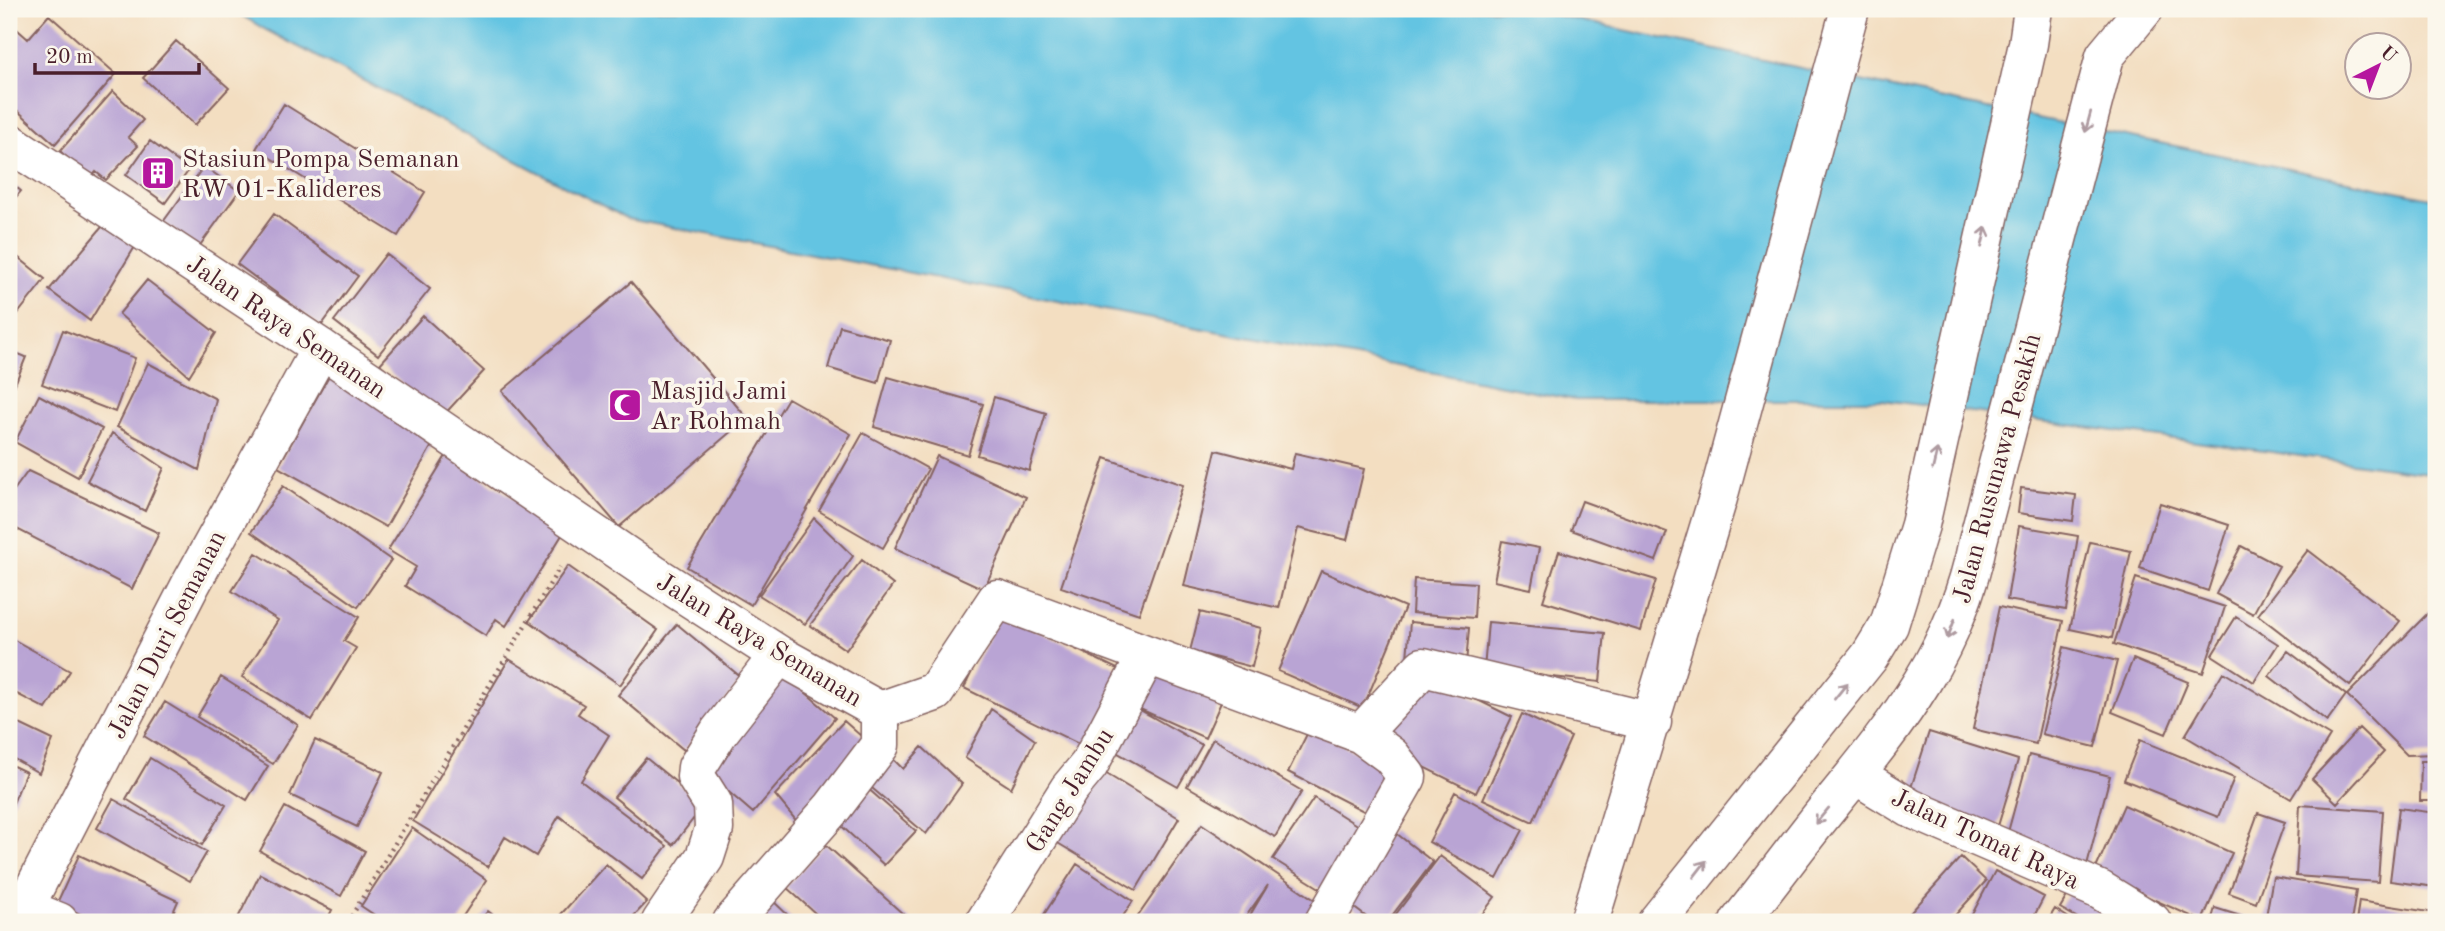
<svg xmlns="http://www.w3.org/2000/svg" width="2445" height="931" font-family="'Old Standard TT',serif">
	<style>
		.water { fill: #63c4e2; stroke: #567286; stroke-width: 2 }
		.building { fill: #b9a4d4 }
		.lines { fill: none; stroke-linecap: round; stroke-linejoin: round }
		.minor-casing { stroke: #856260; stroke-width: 41 }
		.path { stroke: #856260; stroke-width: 4.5; stroke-dasharray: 2 5; stroke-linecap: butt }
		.minor { stroke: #fff; stroke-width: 38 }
		.oneway { stroke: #ae9aa0 }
		.labels { text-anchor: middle; stroke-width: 7; stroke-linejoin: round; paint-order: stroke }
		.poi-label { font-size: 26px; fill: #4a1f2b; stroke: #fbf7ec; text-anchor: start }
		.street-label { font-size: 26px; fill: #4a1f2b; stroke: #fbf7ec }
	</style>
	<rect width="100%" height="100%" fill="#fbf7ec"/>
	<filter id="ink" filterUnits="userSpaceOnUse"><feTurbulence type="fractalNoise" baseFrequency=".0143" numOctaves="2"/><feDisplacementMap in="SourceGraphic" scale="14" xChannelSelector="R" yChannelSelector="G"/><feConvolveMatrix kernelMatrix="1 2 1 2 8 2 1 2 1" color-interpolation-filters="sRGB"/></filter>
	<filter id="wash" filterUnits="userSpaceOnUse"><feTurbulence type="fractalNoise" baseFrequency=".00686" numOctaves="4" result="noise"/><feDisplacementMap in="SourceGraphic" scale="28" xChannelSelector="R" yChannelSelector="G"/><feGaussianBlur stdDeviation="1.57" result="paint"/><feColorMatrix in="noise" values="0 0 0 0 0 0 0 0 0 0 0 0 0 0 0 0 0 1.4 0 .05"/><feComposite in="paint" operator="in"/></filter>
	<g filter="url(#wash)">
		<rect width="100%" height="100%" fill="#f3dec1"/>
		<!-- water -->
		<path class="water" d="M231 9H1527L1949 100 2436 199V474L1883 400H1576L628 219 266 30Z"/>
		<g id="blocks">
			<!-- building -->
			<path class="building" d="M49 15 116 74 55 144 9 103V22L28 39Z
				M176 41 229 88 195 125 143 78Z
				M113 91 143 120 128 137 138 146 106 180 96 172 90 179 60 151Z
				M284 104 425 192 398 236 256 149Z
				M150 141 189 170 165 203 126 175Z
				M204 166 239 191 198 248 163 222Z
				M9 181 21 191 9 205Z
				M274 214 358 276 321 326 237 264Z
				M107 221 136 245 90 321 49 290Z
				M9 250 45 279 9 325Z
				M386 254 430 289 378 355 334 321Z
				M147 280 216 333 189 376 119 314Z
				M631 282 747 418 619 527 502 391Z
				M423 316 484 371 441 418 380 364Z
				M840 326 890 340 878 383 828 368Z
				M63 330 135 358 115 412 42 384Z
				M9 350 26 357 9 399Z
				M148 363 216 399 199 470 117 427Z
				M331 372 439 433 386 527 278 467Z
				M888 377 983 404 968 455 874 427Z
				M39 395 102 429 78 477 15 442Z
				M994 397 1046 413 1029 471 977 455Z
				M788 398 851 434 751 605 687 567Z
				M112 433 164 468 145 511 87 481Z
				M863 433 928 469 883 548 819 511Z
				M1216 450 1291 469 1295 453 1364 469 1347 540 1298 528 1279 608 1184 586Z
				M446 456 565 530 506 626 496 619 486 636 405 586 416 567 388 550Z
				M937 456 1026 497 984 589 895 548Z
				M1105 458 1183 485 1139 614 1061 587Z
				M28 471 159 533 132 589 9 525V497Z
				M283 486 391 560 358 607 251 532Z
				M2021 488 2076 495 2073 521 2018 513Z
				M1582 501 1667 532 1656 561 1571 530Z
				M2160 503 2229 525 2208 591 2140 568Z
				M814 518 853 556 805 624 759 595Z
				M2019 526 2078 536 2066 610 2007 600Z
				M1502 541 1539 548 1531 589 1494 581Z
				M2090 542 2131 551 2112 638 2070 629Z
				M2241 546 2279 566 2253 614 2216 594Z
				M2308 550 2400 621 2350 686 2258 615Z
				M1559 551 1656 580 1641 631 1543 601Z
				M256 553 359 617 344 641 356 648 312 720 242 677 278 620 232 591Z
				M862 560 893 585 846 650 810 625Z
				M568 566 658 630 620 685 529 621Z
				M1321 571 1405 607 1363 708 1278 671Z
				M2136 578 2225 607 2203 673 2114 644Z
				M1414 579 1476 583 1474 618 1412 613Z
				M2436 605V754L2407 755 2347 695Z
				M1999 607 2063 621 2036 744 1973 729Z
				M1200 612 1261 628 1252 667 1190 651Z
				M1000 613 1130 675 1093 751 964 688Z
				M2236 617 2278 644 2254 682 2212 655Z
				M1410 622 1469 628 1466 664 1407 658Z
				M1488 622 1605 633 1600 682 1484 670Z
				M677 624 743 679 684 750 618 695Z
				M9 637 70 671 46 709 9 690Z
				M2064 647 2117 661 2095 747 2042 734Z
				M2288 651 2346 695 2327 721 2269 676Z
				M509 659 584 705 578 714 609 735 581 781 667 846 642 879 559 816 536 856 505 837 488 867 413 821Z
				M2133 659 2188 682 2166 734 2112 712Z
				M1146 663 1223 698 1205 738 1131 705 1202 745 1178 787 1104 745Z
				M1419 671 1512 717 1476 793 1383 747Z
				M2223 672 2330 736 2291 799 2185 736Z
				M783 673 835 718 753 813 701 768Z
				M221 677 298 725 273 764 197 717Z
				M165 702 268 766 247 800 144 736Z
				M991 709 1035 740 1011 788 965 758Z
				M1522 714 1571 737 1533 822 1483 799Z
				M9 719 53 740 39 773 9 756Z
				M844 721 870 744 803 829 775 795Z
				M1310 728 1404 777 1377 818 1288 772Z
				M2359 728 2384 752 2337 803 2312 779Z
				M1929 732 2018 760 1998 826 1908 797Z
				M1213 739 1302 791 1275 837 1187 786Z
				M315 740 383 772 357 827 290 795Z
				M2140 740 2234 778 2218 817 2124 780Z
				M922 747 962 784 926 834 866 783 891 757 903 769Z
				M2029 755 2110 776 2087 865 2005 843Z
				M150 758 226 805 202 845 126 799Z
				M646 758 704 805 673 845 614 797Z
				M2421 761H2436V801H2420Z
				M9 764 26 772 9 813Z
				M1100 770 1179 818 1136 890 1056 842Z
				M865 786 916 831 884 865 836 821Z
				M1455 792 1523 830 1497 879 1429 842Z
				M1314 798 1366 831 1326 892 1273 859Z
				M113 799 207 852 190 881 97 828Z
				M2124 805 2232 853 2202 921 2094 873Z
				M2300 805 2383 811 2378 882 2296 876Z
				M285 807 365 851 341 896 260 851Z
				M2399 808 2436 813V887L2390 881Z
				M2258 813 2285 822 2256 903 2229 893Z
				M1202 824 1318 902 1307 922H1246L1268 885 1242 922H1134Z
				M412 828 487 880 459 922H385L361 906Z
				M1392 830 1433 862 1387 922H1373L1340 897Z
				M825 844 912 922H825L786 887Z
				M79 855 178 901 169 922H97L57 903Z
				M1440 856 1495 897 1476 922H1390Z
				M1961 857 1986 881 1949 922H1902Z
				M606 864 647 902 628 922H554Z
				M1077 864 1133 901 1119 922H1039Z
				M1995 871 2044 897 2031 922H1968Z
				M260 874 332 910 326 922H236Z
				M2273 877 2356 891 2351 922H2265Z
				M2073 886 2136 922H2085L2060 908Z
				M769 897 795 922H748Z
				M2359 901 2436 913V922H2356Z
				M2215 908 2250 919 2249 922H2211Z
				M2055 909 2075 922H2047Z
				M488 911 502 922H478Z"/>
		</g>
	</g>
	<g filter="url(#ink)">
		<use href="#blocks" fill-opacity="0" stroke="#856260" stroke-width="2"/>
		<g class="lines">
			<!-- minor casing -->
			<g class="minor-casing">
				<path id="minor" d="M9 142 321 348 653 574 779 655 880 711 935 692 997 599 1361 734 1423 667 1652 722
					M1856 775 1910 808 2100 890 2152 922
					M24 908 59 922
					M17 922 191 584 321 348
					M661 922 705 857 714 829 713 804 696 777 697 767 719 732 779 655
					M732 922 833 807 880 745V711
					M985 922 1069 789 1089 765 1147 655
					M1324 922 1407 777 1391 756 1361 734
					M1589 922 1718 498 1850 9
					M1657 922 1870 656 1889 625 1920 525 2028 44 2033 9
					M1739 922C1766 888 1791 854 1818 820 1890 731 1955 658 1978 541L2105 56 2144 9"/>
			</g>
			<!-- path -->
			<path class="path" d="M348 922 560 567"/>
			<!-- minor -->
			<use href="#minor" class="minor"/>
		</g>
		<!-- one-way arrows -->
		<defs><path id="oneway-shaft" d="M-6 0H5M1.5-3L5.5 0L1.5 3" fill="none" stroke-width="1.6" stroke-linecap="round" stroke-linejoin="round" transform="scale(1.75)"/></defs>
		<g class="oneway">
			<use href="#oneway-shaft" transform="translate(2088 122) rotate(105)"/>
			<use href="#oneway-shaft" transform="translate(1984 237) rotate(-77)"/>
			<use href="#oneway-shaft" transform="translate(1935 459) rotate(-77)"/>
			<use href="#oneway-shaft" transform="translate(1951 629) rotate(111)"/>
			<use href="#oneway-shaft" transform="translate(1841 691) rotate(-51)"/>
			<use href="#oneway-shaft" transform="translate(1822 816) rotate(130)"/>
			<use href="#oneway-shaft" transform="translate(1700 869) rotate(-52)"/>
		</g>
	</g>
	<!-- icons -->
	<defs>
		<g id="building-square" transform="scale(1.75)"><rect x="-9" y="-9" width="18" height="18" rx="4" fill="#b5179e" stroke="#fbf7ec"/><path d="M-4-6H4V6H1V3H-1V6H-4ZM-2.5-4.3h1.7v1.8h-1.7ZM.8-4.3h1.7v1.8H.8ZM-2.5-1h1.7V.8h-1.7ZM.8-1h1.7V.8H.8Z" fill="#fff"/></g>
		<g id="mosque-square" transform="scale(1.75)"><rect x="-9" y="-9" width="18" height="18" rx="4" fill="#b5179e" stroke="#fbf7ec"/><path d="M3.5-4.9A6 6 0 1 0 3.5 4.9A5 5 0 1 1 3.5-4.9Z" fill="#fff"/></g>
	</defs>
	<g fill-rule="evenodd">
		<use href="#building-square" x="158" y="173"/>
		<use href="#mosque-square" x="625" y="405"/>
	</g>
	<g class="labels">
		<!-- poi labels -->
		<g class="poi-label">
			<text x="182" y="167">Stasiun Pompa Semanan<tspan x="182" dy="30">RW 01-Kalideres</tspan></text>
			<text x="650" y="399">Masjid Jami<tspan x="650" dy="30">Ar Rohmah</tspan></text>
		</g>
		<!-- street labels -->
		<g class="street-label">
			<text transform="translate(287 326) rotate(34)" y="9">Jalan Raya Semanan</text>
			<text transform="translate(1996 468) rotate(-75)" y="9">Jalan Rusunawa Pesakih</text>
			<text transform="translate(166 634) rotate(-63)" y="9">Jalan Duri Semanan</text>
			<text transform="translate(760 639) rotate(31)" y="9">Jalan Raya Semanan</text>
			<text transform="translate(1069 790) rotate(-58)" y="9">Gang Jambu</text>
			<text transform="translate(1986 838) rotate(25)" y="9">Jalan Tomat Raya</text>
		</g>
	</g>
	<!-- margin -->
	<rect width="2445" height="931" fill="none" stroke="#fbf7ec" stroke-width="35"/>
	<!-- north arrow -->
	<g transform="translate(2378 66) rotate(42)"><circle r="33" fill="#fbf7ec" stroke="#b4a19f" stroke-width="2"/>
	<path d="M0-5L12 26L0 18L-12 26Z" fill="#b5179e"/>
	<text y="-10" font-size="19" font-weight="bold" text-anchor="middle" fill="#4a1f2b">U</text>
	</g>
	<!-- scale -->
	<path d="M35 63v10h164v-10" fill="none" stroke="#4a1f2b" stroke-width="3.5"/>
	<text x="46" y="63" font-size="21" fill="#4a1f2b" stroke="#fbf7ec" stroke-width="5" paint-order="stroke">20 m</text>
</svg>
